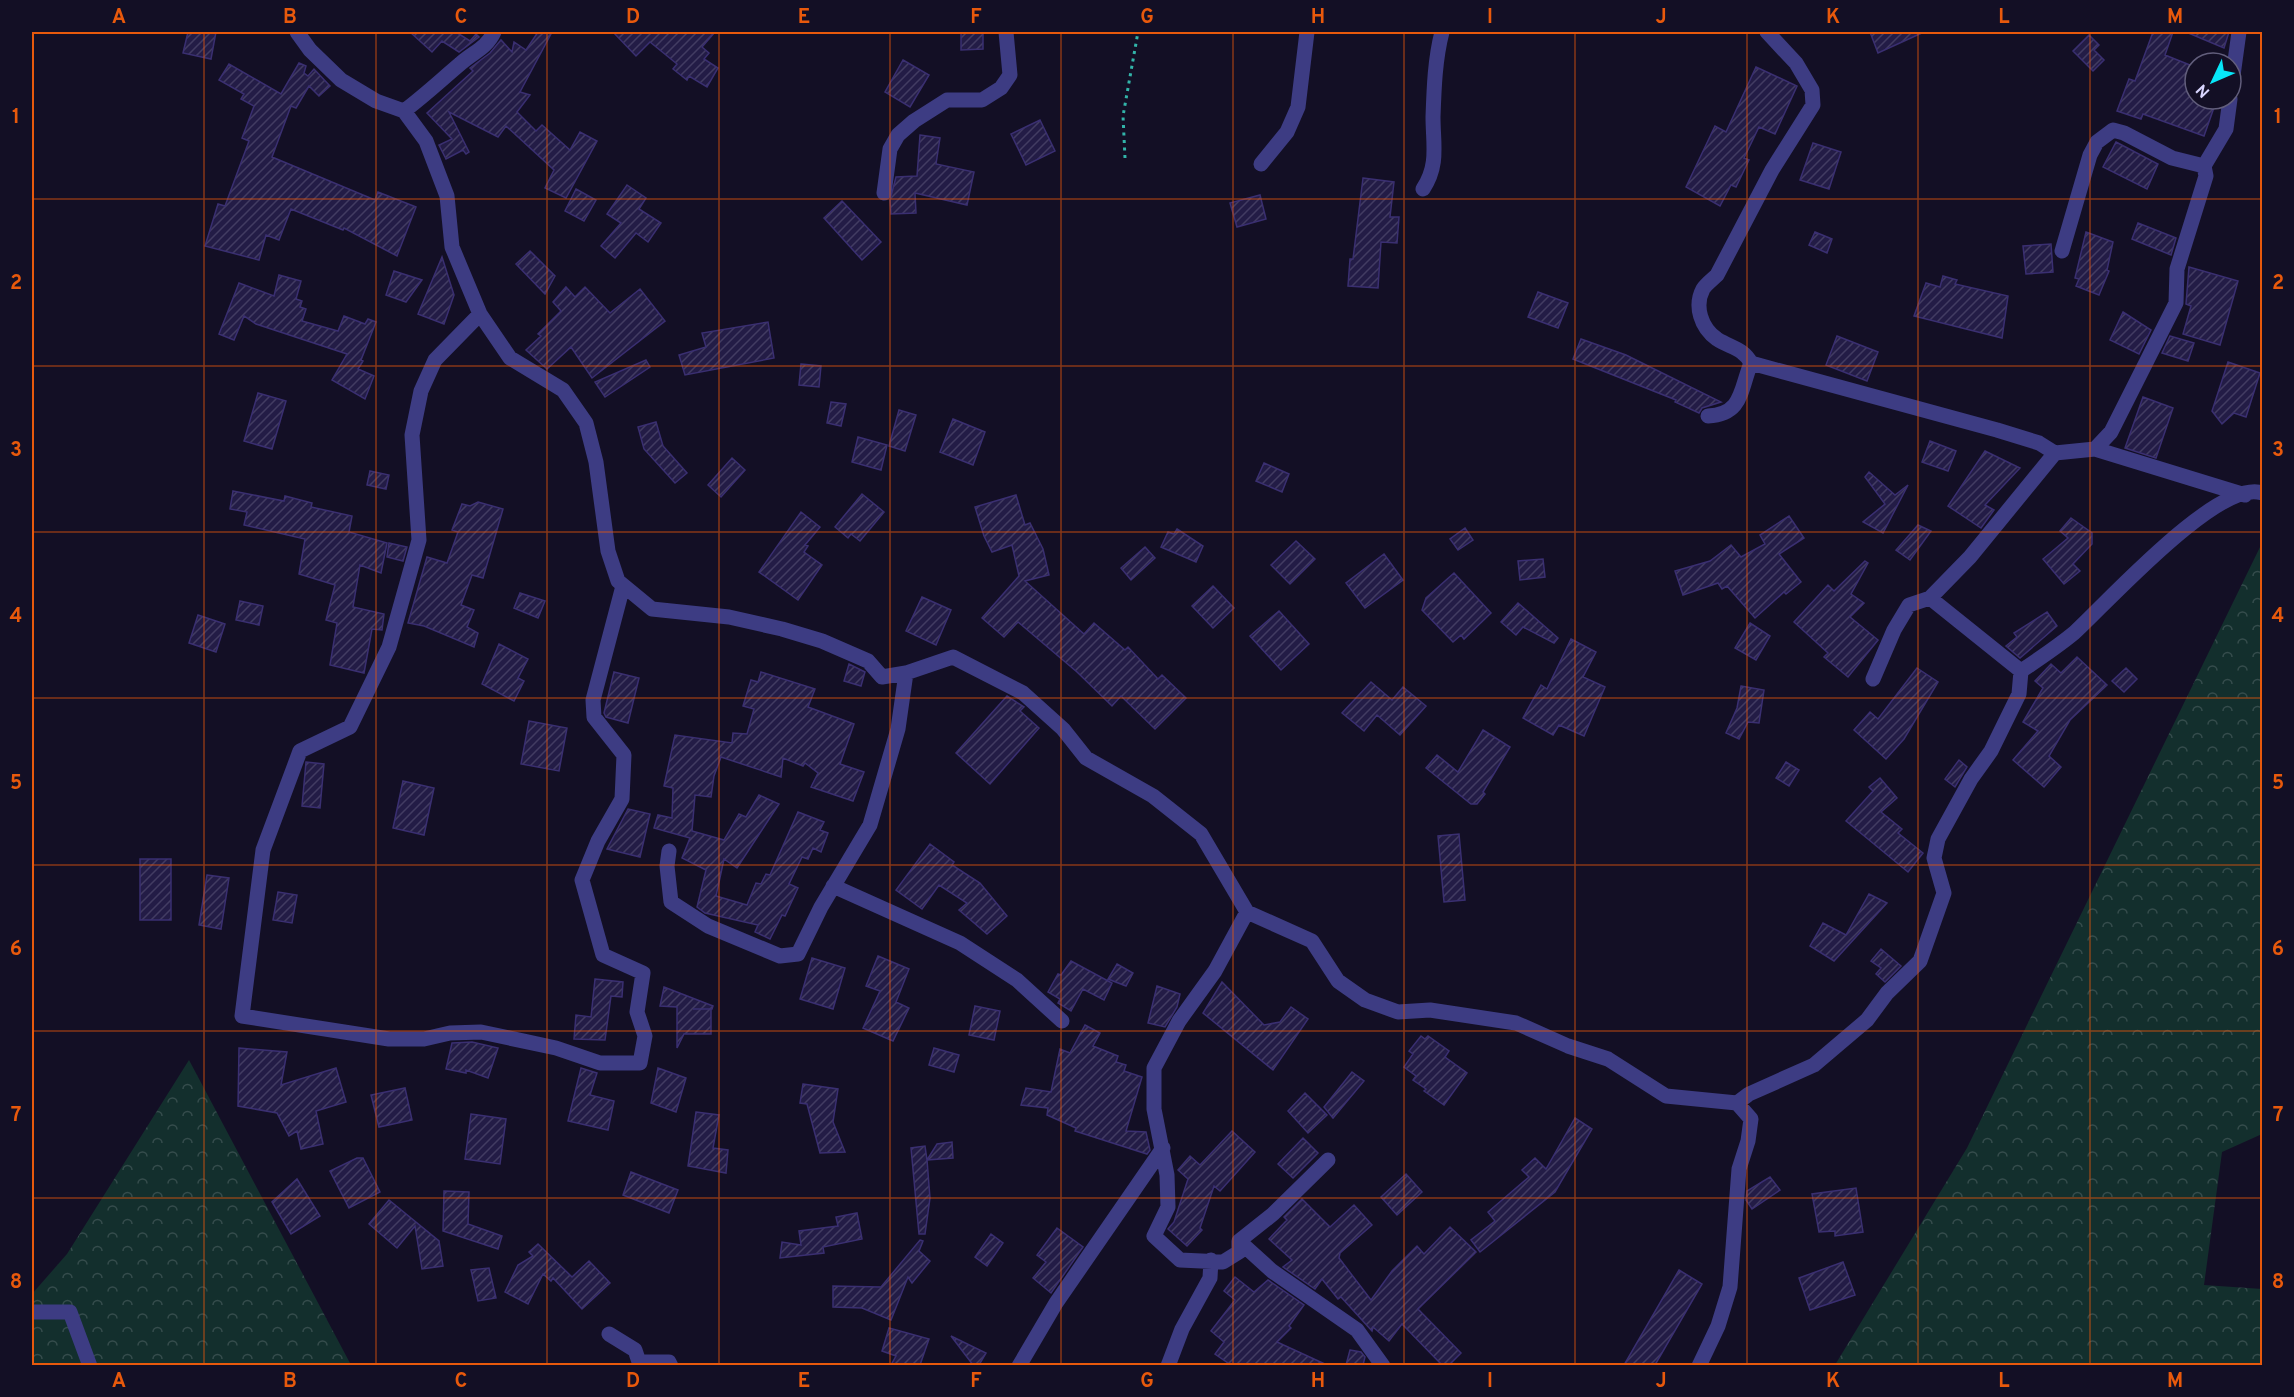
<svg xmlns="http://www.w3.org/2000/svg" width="2294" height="1397" font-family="Overpass,sans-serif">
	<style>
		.forest { fill: url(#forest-crowns) }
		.building { fill: url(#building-hatch); stroke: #3a2f71; stroke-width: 1.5 }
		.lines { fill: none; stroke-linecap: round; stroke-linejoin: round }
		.path { stroke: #32b4a9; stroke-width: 3; stroke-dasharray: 3 4.5; stroke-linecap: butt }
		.minor { stroke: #3d3c83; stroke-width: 15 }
		.grid { fill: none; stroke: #e8590c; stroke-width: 1.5; stroke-opacity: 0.55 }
		.neatline { fill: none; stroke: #e8590c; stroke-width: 2 }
		.grid-label { font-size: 20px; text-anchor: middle; font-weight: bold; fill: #e8590c }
	</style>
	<defs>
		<pattern id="forest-crowns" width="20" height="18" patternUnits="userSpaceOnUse" patternTransform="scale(1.5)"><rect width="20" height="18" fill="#132f2d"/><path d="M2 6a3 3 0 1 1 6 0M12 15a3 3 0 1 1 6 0" fill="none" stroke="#354c4c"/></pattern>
		<pattern id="building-hatch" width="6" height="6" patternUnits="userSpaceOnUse" patternTransform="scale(1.5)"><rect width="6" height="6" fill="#231c46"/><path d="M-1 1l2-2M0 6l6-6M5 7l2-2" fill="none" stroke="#423c62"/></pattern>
	</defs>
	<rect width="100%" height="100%" fill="#130f25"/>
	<!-- forest -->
	<path class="forest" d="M2262 543V1134L2222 1152 2204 1285 2262 1289V1365H1835L1967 1148Z
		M189 1060 351 1365 32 1366V1294L67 1254Z"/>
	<!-- building -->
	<path class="building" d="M188 32H216L211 59 183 53Z
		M410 32H456L470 41 476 34 479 37 459 52 442 41 432 52Z
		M538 32H552L520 92 530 95 517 112 536 131 542 125 570 150 580 132 597 141 566 198 545 188 554 170 506 126 498 137 449 112 469 152 466 154 463 150 446 159 439 145 452 139 427 113 473 71 470 68 490 53 501 40 512 52 514 42 526 50Z
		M613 32H715L702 47 709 53 704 59 718 68 707 87 689 76 687 80 673 69 677 64 650 42 636 56Z
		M961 32H983V49L961 50Z
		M1870 32H1924L1878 53Z
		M2153 32H2173L2165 55 2195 67V99H2217L2204 136 2143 114 2141 119 2117 111 2129 79 2135 81Z
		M2186 32H2229L2224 48Z
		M2089 35 2099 45 2094 50 2104 60 2093 71 2073 51Z
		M903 60 929 75 910 107 885 92Z
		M299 63 306 66 304 73 308 76 314 69 330 86 319 96 309 86 296 108 291 106 272 157 375 200 378 192 416 207 397 256 344 228 343 230 291 209 279 240 266 235 259 260 205 246 218 204 225 206 249 141 242 138 254 106 241 99 244 94 219 80 229 64 281 94Z
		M1756 67 1797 86 1775 134 1759 127 1744 158 1749 160 1736 187 1731 185 1720 206 1686 187 1715 126 1726 132Z
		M1040 120 1055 151 1026 165 1011 134Z
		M920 135 940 138 936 164 974 172 967 205 915 193 916 213 891 214 890 200 896 177 917 176Z
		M2116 142 2158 164 2147 189 2103 167Z
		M1813 143 1841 152 1829 189 1800 180Z
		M1363 178 1394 182 1390 217H1399L1397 243 1381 242 1378 288 1348 286 1350 259H1353Z
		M627 185 646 198 639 209 661 223 648 242 636 233 615 258 601 246 621 223 607 214Z
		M576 189 596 200 584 221 565 211Z
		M1260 195 1266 219 1237 227 1230 203Z
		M842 201 881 242 862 260 824 218Z
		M2138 223 2176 238 2171 255 2132 239Z
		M1815 232 1832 239 1827 253 1809 245Z
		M2086 232 2113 242 2107 270 2109 271 2099 295 2076 286 2079 279 2075 278Z
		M2051 244 2053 272 2026 274 2023 246Z
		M530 251 555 276 545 294 516 264Z
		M442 257 454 295 444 324 418 314Z
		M2189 267 2238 281 2220 345 2183 334 2191 306 2186 304Z
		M394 271 422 280 406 302 386 295Z
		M279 275 301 281 296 299 302 301 300 307 306 309 302 321 338 331 344 316 365 324 368 319 376 322 361 360 363 361 358 369 374 376 365 399 332 380 347 354 256 324 244 316 234 340 219 334 239 283 274 296Z
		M1943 276 1957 280 1955 284 2008 296 2002 338 1914 316 1926 283 1940 287Z
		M566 287 575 297 585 287 610 313 640 289 665 321 592 378 571 347 547 369 526 350 541 336 538 334 561 311 553 302Z
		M1538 292 1568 303 1558 328 1528 317Z
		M2123 312 2151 330 2139 354 2110 340Z
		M768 322 774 358 685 375 679 355 706 347 702 333Z
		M1837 336 1878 352 1867 381 1826 365Z
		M2170 336 2194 343 2188 361 2162 353Z
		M1581 339 1626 355 1721 402 1702 408 1699 413 1675 402 1676 400 1573 359Z
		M646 360 650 367 605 397 595 382Z
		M2228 362 2260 373 2246 417 2234 413 2222 424 2212 411Z
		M801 364 821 366 819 387 799 385Z
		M258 393 286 401 272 449 244 441Z
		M2143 397 2173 408 2156 458 2125 448Z
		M831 402 846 404 841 426 827 423Z
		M899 410 916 415 905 451 889 446Z
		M953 419 985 432 973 465 940 452Z
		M656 422 663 446 687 473 675 483 644 449 638 427Z
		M858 437 887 445 881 470 852 462Z
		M1930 441 1956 451 1948 471 1922 462Z
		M1985 451 2020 468 1985 505 1994 510 1981 528 1948 506Z
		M732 458 745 470 721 497 708 485Z
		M1264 463 1289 474 1282 492 1256 481Z
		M370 471 389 475 386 489 367 485Z
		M1869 472 1895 495 1908 485 1883 533 1863 522 1885 504 1865 477Z
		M233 491 284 501 285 496 312 503 311 507 352 516 349 532 387 543 381 573 360 565 353 607 384 614 382 630 372 629 364 673 330 665 337 623 326 620 335 585 299 574 305 539 244 525 247 512 230 509Z
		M862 494 884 512 860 541 851 534 848 538 835 527Z
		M1016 495 1025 525 1030 523 1043 549 1049 575 1025 581 1084 634 1094 623 1125 650 1128 647 1158 679 1162 675 1186 698 1155 729 1121 696 1112 706 1077 672 1018 622 1004 637 982 618 1019 576 1012 545 992 552 984 536 975 507Z
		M478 502 503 509 483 578 472 575 461 605 474 610 467 627 478 633 474 647 424 626 408 623 427 557 447 563 458 532 452 530 462 504 470 506Z
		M801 512 820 527 805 545 808 546 804 552 822 565 798 600 759 572Z
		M1789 516 1804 538 1779 554 1801 582 1786 594 1784 592 1755 618 1727 586 1722 589 1718 583 1683 595 1675 571 1710 561 1731 545 1741 557 1765 544 1760 535Z
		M2071 518 2092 533V544L2073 564 2080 571 2064 584 2043 559 2068 538 2060 531Z
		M1918 525 1931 531 1910 560 1896 550Z
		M1465 528 1473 540 1458 550 1450 539Z
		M1177 529 1203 546 1196 562 1161 547 1168 532 1174 534Z
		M1296 541 1315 559 1290 584 1271 565Z
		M389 543 407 547 403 561 387 557Z
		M1145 547 1155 558 1131 580 1121 568Z
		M1384 554 1403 580 1365 608 1346 583Z
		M1543 559 1545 577 1520 580 1518 561Z
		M1865 561 1868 563 1851 594 1864 603 1850 617 1878 640 1848 677 1824 657 1828 653 1794 622 1828 585 1834 591Z
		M1454 573 1491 613 1464 639 1461 635 1453 642 1422 610 1426 598Z
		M1213 586 1234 608 1213 628 1192 606Z
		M520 593 545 601 538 618 514 608Z
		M922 597 951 610 936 645 906 631Z
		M240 601 263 606 259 625 236 620Z
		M1518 603 1558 638 1554 643 1523 627 1516 635 1501 622Z
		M1279 611 1309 644 1281 670 1250 636Z
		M2047 612 2057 626 2020 658 2006 646 2017 637 2014 633Z
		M198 615 225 624 216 652 189 643Z
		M1750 623 1770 636 1756 660 1735 648Z
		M1571 639 1596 652 1583 677 1605 687 1584 736 1559 725 1553 735 1523 718 1541 685 1547 689Z
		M499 644 528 659 518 678 524 681 514 701 482 684Z
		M2077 657 2107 685 2070 720 2049 756 2061 767 2044 787 2013 760 2038 731 2023 722 2043 688 2035 681 2051 664 2061 673Z
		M849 664 865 672 861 686 844 681Z
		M1917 668 1938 682 1904 739 1886 759 1854 730 1870 712 1878 719Z
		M2126 668 2137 679 2124 692 2112 681Z
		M614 672 639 678 628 723 606 717 604 713Z
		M761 672 815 689 808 707 854 724 840 764 864 772 853 801 811 787 818 773 805 763 803 766 783 758 781 777 721 757 714 776 711 797 695 795 692 831 724 840 739 814 746 817 759 795 779 804 737 868 724 859 716 896 747 905 756 883 761 884 766 874 770 875 798 812 824 822 820 830 828 833 821 852 813 848 808 859 802 857 789 884 798 888 785 916 782 915 770 939 755 932 758 925 705 913 697 907 706 870 682 858 690 838 654 828 658 815 672 818 673 788 664 786 675 735 732 743 733 733 747 734 754 709 743 706 751 680 758 682Z
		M1371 682 1392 700 1403 687 1426 706 1400 735 1377 715 1364 731 1342 713Z
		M1741 686 1764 690 1759 723 1748 722 1739 739 1726 733 1737 708Z
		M1007 696 1024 707 1020 711 1039 728 990 784 956 753Z
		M529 721 567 728 559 771 521 764Z
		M1483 730 1510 747 1483 792 1485 794 1477 804H1471L1426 768 1437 755 1458 772Z
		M1959 760 1967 767 1955 787 1945 779Z
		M306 762 324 764 320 808 302 806Z
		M1786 762 1799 770 1789 786 1776 778Z
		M1880 778 1897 798 1881 812 1902 829 1898 833 1923 853 1908 872 1846 821 1873 791 1869 787Z
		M403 781 434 788 424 835 393 828Z
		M628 809 650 814 640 857 607 849Z
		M1459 834 1465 900 1444 902 1438 836Z
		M930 844 954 862 952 865 980 883 1007 916 987 934 959 910 967 903 939 885 922 909 896 890Z
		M140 859H171V920H140Z
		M207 875 229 878 221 929 199 925Z
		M278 892 297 895 292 923 273 920Z
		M1869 894 1887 903 1834 961 1810 946 1823 923 1846 935Z
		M1881 949 1901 966 1885 982 1876 974 1881 968 1871 961Z
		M878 956 909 969 896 1002 909 1008 893 1041 863 1028 880 991 866 986Z
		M812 958 845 968 833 1009 800 999Z
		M1071 961 1112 983 1104 1000 1083 989 1071 1011 1058 1003 1060 999 1048 992 1058 974 1061 975Z
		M1117 964 1133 973 1126 986 1108 979Z
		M595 979 623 982 622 997 611 996 605 1040 574 1039 576 1015 591 1017Z
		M1222 982 1264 1025 1280 1022 1291 1007 1308 1019 1273 1070 1203 1013Z
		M1157 986 1180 994 1177 1007 1165 1027 1148 1023Z
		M664 987 713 1006 712 1009H693H711V1034H684L677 1048V1007L660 1006Z
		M975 1006 1000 1011 994 1040 969 1035Z
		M1085 1025 1100 1033 1093 1046 1118 1056 1116 1062 1126 1065 1124 1071 1142 1077 1126 1131 1146 1132 1150 1150 1147 1154 1075 1131 1076 1128 1047 1115 1048 1108 1021 1105 1026 1088 1051 1092 1060 1049 1070 1053Z
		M1421 1036 1425 1039 1428 1036 1449 1051 1445 1057 1467 1073 1444 1105 1424 1091 1426 1089 1413 1080 1416 1076 1404 1067 1413 1054 1409 1051Z
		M472 1042 498 1048 488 1078 466 1070V1073L446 1069 452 1043Z
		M239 1048 287 1052 281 1085 336 1068 346 1102 316 1111 323 1144 301 1149 297 1131 289 1136 277 1113 238 1106Z
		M934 1048 959 1055 954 1072 929 1065Z
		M581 1068 597 1073 590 1095 614 1101 608 1130 568 1121Z
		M658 1068 686 1078 676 1112 651 1103Z
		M1352 1072 1364 1081 1333 1118 1324 1107Z
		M803 1084 838 1089 833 1122 845 1152 820 1153 807 1104 800 1103Z
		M405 1088 412 1120 379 1127 371 1095Z
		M1305 1093 1327 1115 1308 1133 1288 1111Z
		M696 1112 719 1115 713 1148 728 1150 726 1173 688 1166Z
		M471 1114 506 1119 500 1164 465 1159Z
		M1575 1118 1592 1129 1555 1192 1480 1252 1471 1240 1495 1221 1488 1212 1529 1177 1522 1170 1535 1158 1546 1169Z
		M1232 1131 1255 1152 1220 1191 1214 1186 1200 1228 1202 1230 1187 1246 1168 1229 1174 1222 1188 1179 1178 1170 1190 1156 1200 1165Z
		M1303 1138 1318 1153 1293 1178 1278 1164Z
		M952 1142 953 1158 927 1160 930 1198 925 1234H919L911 1148 925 1146 927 1160 937 1144Z
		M357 1158H363L380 1192 349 1208 330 1171Z
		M631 1172 678 1190 669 1213 623 1195Z
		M1406 1174 1422 1192 1397 1215 1381 1197Z
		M1770 1177 1780 1190 1752 1209 1746 1200 1747 1191Z
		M297 1179 320 1216 291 1234 272 1202Z
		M1856 1188 1863 1232 1835 1236V1231L1819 1232 1812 1194Z
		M444 1191 469 1192 468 1224 502 1236 498 1249 443 1231Z
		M1302 1199 1330 1227 1354 1205 1372 1225 1340 1253 1339 1258 1371 1300 1392 1271 1417 1246 1424 1254 1450 1227 1476 1252 1418 1309 1461 1353 1449 1365H1442L1402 1324 1389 1341 1373 1327 1372 1331 1341 1297 1338 1299 1322 1279 1315 1289 1283 1267 1292 1260 1269 1239 1287 1220 1284 1217Z
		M389 1200 439 1241 443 1266 422 1269 415 1226 397 1248 369 1224Z
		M857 1213 862 1239 823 1247 824 1253 780 1258 782 1242 801 1245 799 1231 838 1226 836 1217Z
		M1057 1228 1083 1247 1051 1293 1033 1278 1046 1262 1037 1255Z
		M991 1234 1003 1243 987 1266 975 1257Z
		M920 1240 923 1241 919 1251 930 1261 912 1283 908 1277 891 1320 862 1308 833 1307V1286L881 1287Z
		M538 1244 572 1277 589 1261 610 1283 582 1309 553 1278 551 1281 543 1274 528 1304 505 1292 518 1265 533 1256 529 1252Z
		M1843 1262 1855 1295 1810 1310 1799 1278Z
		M489 1268 496 1298 478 1301 471 1270Z
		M1679 1270 1702 1284 1655 1365H1624Z
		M1235 1277 1254 1292 1268 1280 1304 1305 1289 1326 1291 1328 1277 1342 1327 1365H1231L1215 1354 1224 1342 1211 1331 1235 1300 1224 1291Z
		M889 1328 929 1339 920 1365H891L896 1356 882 1351Z
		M951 1336 986 1353 979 1365H973Z
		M1350 1350 1361 1352 1365 1357 1363 1365H1346Z"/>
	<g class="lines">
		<!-- path -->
		<path class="path" d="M1125 158 1123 116 1138 32"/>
		<!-- minor -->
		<path class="minor" d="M297 32 310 50 341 80 376 101 404 111 426 141 447 196 452 247 480 314 510 358 563 390 586 423 596 462 608 551 618 581 652 609 729 617 782 629 822 641 868 661 882 677 906 673 953 657 1023 693 1063 729 1086 758 1153 796 1201 834 1247 912 1312 941 1338 981 1365 1000 1398 1012 1430 1010 1516 1023 1568 1046 1608 1059 1666 1096 1737 1103 1751 1119 1748 1141 1739 1169 1730 1287 1718 1326 1699 1366
			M2231 90 2239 32
			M404 111C424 96 441 80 460 64 473 52 486 49 494 32
			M1261 164 1287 132 1298 107 1307 32
			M1423 189C1439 165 1433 144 1433 117 1434 88 1435 59 1442 32
			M884 193 890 149 898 135 914 121 947 100H982L1001 88 1010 75 1006 32
			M2062 251 2090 155 2097 142 2113 130 2124 133 2172 158 2204 166
			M480 314 435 360 421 391 412 435 419 540 389 647 350 727 300 751 263 850 242 1016 389 1039H424L450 1033 481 1032 556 1048 600 1063H640L645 1036 637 1012 643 973 603 955 582 880 598 841 622 799 624 755 594 717 593 700 623 586
			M1751 363 1997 430 2039 443 2055 453
			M1708 416C1743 414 1740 390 1751 363 1743 348 1731 348 1717 339 1701 328 1694 306 1703 289 1706 284 1713 279 1717 275L1772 170 1813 105 1812 90 1796 63 1767 32
			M2095 449 2245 495
			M1930 598 1970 557 2055 453 2095 449 2111 432 2176 303 2177 269 2206 176 2204 166 2226 129 2230 99
			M1873 679 1894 630 1909 605 1930 598 2021 671
			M669 851 667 866 671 902 708 926 780 956 798 954 821 907 870 825 898 729 906 673
			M833 886 960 943 1017 980 1062 1021
			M1247 912 1215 971 1179 1021 1154 1068V1109L1167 1175 1168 1207 1154 1236 1180 1260 1223 1262 1239 1252V1241L1273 1214 1328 1160
			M1737 1103 1749 1094 1814 1065 1867 1020 1887 993 1920 961 1944 893 1934 858 1938 839 1971 779 1991 751 2019 694 2021 671C2039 659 2057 647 2074 633 2106 604 2219 478 2262 493
			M1239 1241 1272 1271 1357 1330 1383 1366
			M32 1312H70L90 1366
			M609 1334 635 1350 639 1362H669L671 1366
			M1019 1366 1056 1303 1163 1148
			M1168 1366 1182 1329 1210 1278 1211 1260"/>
	</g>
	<!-- grid -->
	<path class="grid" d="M204 32V1366M376 32V1366M547 32V1366M719 32V1366M890 32V1366M1061 32V1366M1233 32V1366M1404 32V1366M1575 32V1366M1747 32V1366M1918 32V1366M2090 32V1366M32 199H2262M32 366H2262M32 532H2262M32 698H2262M32 865H2262M32 1031H2262M32 1198H2262"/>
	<!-- border -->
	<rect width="2294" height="1397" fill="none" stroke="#130f25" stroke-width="66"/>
	<!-- north arrow -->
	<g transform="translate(2213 81) rotate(226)"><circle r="28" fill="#130f25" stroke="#625e7c" stroke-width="1.5"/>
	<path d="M0-4.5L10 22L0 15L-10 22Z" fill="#07e6f8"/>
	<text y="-9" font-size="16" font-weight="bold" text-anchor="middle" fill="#d9d5fe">N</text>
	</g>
	<rect x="33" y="33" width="2228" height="1331" class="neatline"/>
	<g class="grid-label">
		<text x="119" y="23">A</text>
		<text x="290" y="23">B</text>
		<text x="461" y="23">C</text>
		<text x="633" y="23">D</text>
		<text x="804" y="23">E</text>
		<text x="976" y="23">F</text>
		<text x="1147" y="23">G</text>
		<text x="1318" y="23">H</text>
		<text x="1490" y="23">I</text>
		<text x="1661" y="23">J</text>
		<text x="1833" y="23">K</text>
		<text x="2004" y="23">L</text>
		<text x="2175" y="23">M</text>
		<text x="16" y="123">1</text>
		<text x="2278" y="123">1</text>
		<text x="16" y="289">2</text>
		<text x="2278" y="289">2</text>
		<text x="16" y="456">3</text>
		<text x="2278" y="456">3</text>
		<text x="16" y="622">4</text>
		<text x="2278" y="622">4</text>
		<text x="16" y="789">5</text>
		<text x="2278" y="789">5</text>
		<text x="16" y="955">6</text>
		<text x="2278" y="955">6</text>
		<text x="16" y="1121">7</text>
		<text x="2278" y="1121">7</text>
		<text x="16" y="1288">8</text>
		<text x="2278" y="1288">8</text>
		<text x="119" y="1387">A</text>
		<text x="290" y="1387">B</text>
		<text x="461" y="1387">C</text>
		<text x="633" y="1387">D</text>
		<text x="804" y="1387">E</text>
		<text x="976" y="1387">F</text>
		<text x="1147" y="1387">G</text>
		<text x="1318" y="1387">H</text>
		<text x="1490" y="1387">I</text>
		<text x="1661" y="1387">J</text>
		<text x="1833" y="1387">K</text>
		<text x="2004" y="1387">L</text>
		<text x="2175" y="1387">M</text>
	</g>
</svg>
